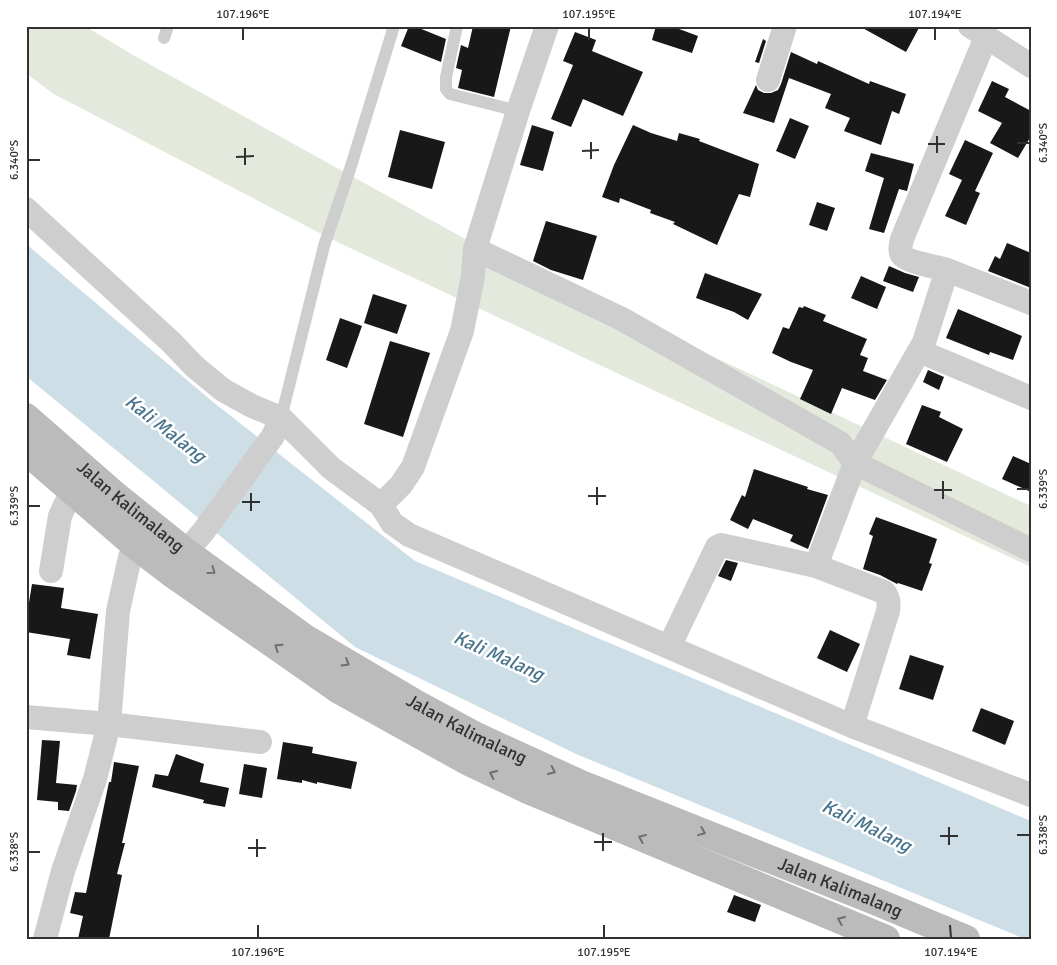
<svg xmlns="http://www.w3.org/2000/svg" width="1057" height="965" font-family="Signika,sans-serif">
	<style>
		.green { fill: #e4e9de }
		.water { fill: #cddee7 }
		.building { fill: #181818 }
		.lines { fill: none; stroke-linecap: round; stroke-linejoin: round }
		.service { stroke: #cecece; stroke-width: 12 }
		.minor { stroke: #cecece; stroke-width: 24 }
		.secondary { stroke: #bbb; stroke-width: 28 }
		.oneway { stroke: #6f6f6f }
		.ticks { fill: none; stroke: #313131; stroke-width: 2 }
		.labels { text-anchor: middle; stroke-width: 5; stroke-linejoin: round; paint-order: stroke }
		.street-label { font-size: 18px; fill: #313131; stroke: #fff }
		.water-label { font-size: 19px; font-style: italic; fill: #48738b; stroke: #fff }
		.neatline { fill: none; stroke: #313131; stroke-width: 2 }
		.ticks-label { font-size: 12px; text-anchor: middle; fill: #313131 }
	</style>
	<rect width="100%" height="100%" fill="#fff"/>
	<!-- green -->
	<path class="green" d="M26 26H85L133 55 478 246 1031 506V567L333 240 52 93 26 73Z"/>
	<!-- water -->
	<path class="water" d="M26 244 213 402 415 561 1031 821V939H1025L576 754 355 647 26 376Z"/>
	<!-- building -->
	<path class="building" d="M409 26H414L446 39 441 62 401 46Z
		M473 26H511L494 97 458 88 462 70 456 68 461 45 468 48Z
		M656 26H671L698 36 692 53 652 40Z
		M859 26H920L906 52Z
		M575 32 596 40 592 51 643 72 623 116 583 99 571 127 551 119 573 65 563 61Z
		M763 39 766 41 759 63 755 62Z
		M791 52 817 64 818 61 869 84 870 81 906 94 899 114 892 111 881 145 844 131 850 118 825 108 831 94 789 78 774 123 743 113 756 85 758 90 764 93H771L778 90 781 84Z
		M992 81 1009 89 1005 97 1031 111V136L1018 158 990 143 1002 123 978 111Z
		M790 118 809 126 795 159 776 151Z
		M532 125 554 132 543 171 520 165Z
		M633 125 651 133 677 141 679 133 700 139 699 141 759 164 750 197 739 194 717 245 673 224 675 222 650 213 651 210 620 198 619 203 602 197 614 165Z
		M400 130 445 142 432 189 388 177Z
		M965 140 993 153 975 191 980 193 966 225 945 216 962 180 949 174Z
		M871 153 914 164 907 191 899 189 884 233 869 229 884 178 865 171Z
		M817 202 835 208 827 231 809 225Z
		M546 221 597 236 583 280 551 270 533 261Z
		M1007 243 1031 253V288L988 271 995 256 1000 259Z
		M889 266 905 273 919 277 913 292 883 281Z
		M705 273 762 294 748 320 734 312 696 298Z
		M861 276 886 287 877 309 851 298Z
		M373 294 407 305 397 334 364 323Z
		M804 306 826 315 823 321 867 339 860 355 868 358 863 371 887 380 875 400 842 388 831 414 800 399 813 370 791 362 772 353 783 327 789 329 799 307 803 308Z
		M958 309 1022 336 1013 360 990 352 989 355 946 338Z
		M340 318 362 326 347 368 326 360Z
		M390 341 430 353 403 437 364 424Z
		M928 370 944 377 939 390 923 382Z
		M922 405 941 412 939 417 963 429 947 462 906 444Z
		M1013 456 1031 464V492L1002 479Z
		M754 469 808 487 807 489 828 495 808 549 790 541 793 535 753 519 748 529 730 520 742 495 745 497Z
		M876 517 937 539 929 563 932 564 922 591 898 583 897 584 880 575 863 569 873 536 869 534Z
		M726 560 738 563 731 581 718 576Z
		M32 584 64 588 61 608 98 614 90 659 67 655 70 639 26 632V621Z
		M830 630 860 644 847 672 817 658Z
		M910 655 944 666 933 700 899 689Z
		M981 708 1014 721 1005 745 972 731Z
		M42 740 60 741 56 783 77 785 76 791 69 811 58 810V802L37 800Z
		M283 742 313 747 312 753 357 762 351 789 317 782V784L302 780V783L277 779Z
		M176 754 204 764 200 782 229 788 225 807 203 803 204 800 152 787 155 774 168 776Z
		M114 762 139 766 122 843H125L117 874 122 875 109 939H78L83 916 70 913 75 892 86 893 109 782H111Z
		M244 764 267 768 262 798 239 794Z
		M734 895 761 905 755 922 727 912Z"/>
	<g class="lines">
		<!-- service -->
		<path class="service" d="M457 26 446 77V89L450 94 518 111
			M164 38 168 26
			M281 418 324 246 351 166 394 26"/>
		<!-- minor -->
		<path class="minor" d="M970 26 1031 66
			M986 37 902 239C901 244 899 250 902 255 907 262 938 267 947 270L924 342 919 351 1031 398
			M768 80 785 26
			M26 209 171 342 195 367 223 390 252 406 281 418 331 468 381 505 392 523 409 535 852 726 1031 795
			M475 249 622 319 840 443 855 463 1031 550
			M947 270 1031 303
			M381 505 401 485 413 467 462 331 473 276 475 249 518 111 547 26
			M186 552 203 532 273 436 281 418
			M816 566 855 463 919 351
			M51 571 60 516 79 475
			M669 647 717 547 721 545 816 566 884 592C889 598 889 603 888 611L852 726
			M26 717 109 724 260 742
			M45 939 63 871 95 779 109 724 118 611 130 557 146 531"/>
		<!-- secondary -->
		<g class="secondary">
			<path id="s1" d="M26 417 115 495 186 552 305 638 415 703 476 736 581 784 875 901 966 939"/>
			<path d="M26 451 137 547 171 573 339 690 467 761 528 790 886 939"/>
		</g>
	</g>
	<!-- one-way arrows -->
	<defs><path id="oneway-chevron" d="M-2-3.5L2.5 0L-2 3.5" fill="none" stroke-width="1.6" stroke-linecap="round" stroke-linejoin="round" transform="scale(1.25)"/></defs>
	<g class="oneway">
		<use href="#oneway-chevron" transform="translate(212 571) rotate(36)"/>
		<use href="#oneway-chevron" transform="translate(278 647) rotate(-145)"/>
		<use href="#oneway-chevron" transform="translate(346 663) rotate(31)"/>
		<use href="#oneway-chevron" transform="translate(552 771) rotate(25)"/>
		<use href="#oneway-chevron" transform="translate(493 774) rotate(-155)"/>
		<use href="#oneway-chevron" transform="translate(702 832) rotate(22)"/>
		<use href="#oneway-chevron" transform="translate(642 838) rotate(-157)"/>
		<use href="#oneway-chevron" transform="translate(841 920) rotate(-157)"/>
	</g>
	<!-- ticks -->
	<path class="ticks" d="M243 28V40M589 28V40M935 28V40M937 136V153M591 142V159M1017 143H1030M928 144H945M245 148V165M582 151 599 150M236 157 254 156M28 160H40M943 481V499M597 487V505M1017 489H1030M934 490H952M251 493V511M588 496H606M242 502H260M28 506H40M949 827V845M603 833V851M1017 835H1030M940 836H958M257 839V857M594 842H612M248 848H266M28 852H40M258 925V938M604 925V938M950 925 951 938"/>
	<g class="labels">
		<!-- street labels -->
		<g class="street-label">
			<text dy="6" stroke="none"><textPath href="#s1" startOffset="138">Jalan Kalimalang</textPath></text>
			<text dy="6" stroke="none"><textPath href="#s1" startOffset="542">Jalan Kalimalang</textPath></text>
			<text dy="6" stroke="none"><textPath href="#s1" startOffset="948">Jalan Kalimalang</textPath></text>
		</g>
		<!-- water labels -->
		<g class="water-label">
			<text transform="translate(166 428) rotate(38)" y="7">Kali Malang</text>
			<text transform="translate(499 655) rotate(24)" y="7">Kali Malang</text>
			<text transform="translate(867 825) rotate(26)" y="7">Kali Malang</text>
		</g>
	</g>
	<!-- border -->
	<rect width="1057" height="965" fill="none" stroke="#ffffff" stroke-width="55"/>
	<rect x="28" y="28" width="1002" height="910" class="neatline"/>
	<g class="ticks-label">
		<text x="243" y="18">107.196°E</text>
		<text x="589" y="18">107.195°E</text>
		<text x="935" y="18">107.194°E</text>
		<text transform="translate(1043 143) rotate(-90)" y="4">6.340°S</text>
		<text transform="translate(14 160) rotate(-90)" y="4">6.340°S</text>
		<text transform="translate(1043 489) rotate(-90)" y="4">6.339°S</text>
		<text transform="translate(14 506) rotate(-90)" y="4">6.339°S</text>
		<text transform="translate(1043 835) rotate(-90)" y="4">6.338°S</text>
		<text transform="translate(14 852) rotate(-90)" y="4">6.338°S</text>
		<text x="258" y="956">107.196°E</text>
		<text x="604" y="956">107.195°E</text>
		<text x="951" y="956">107.194°E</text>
	</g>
</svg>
